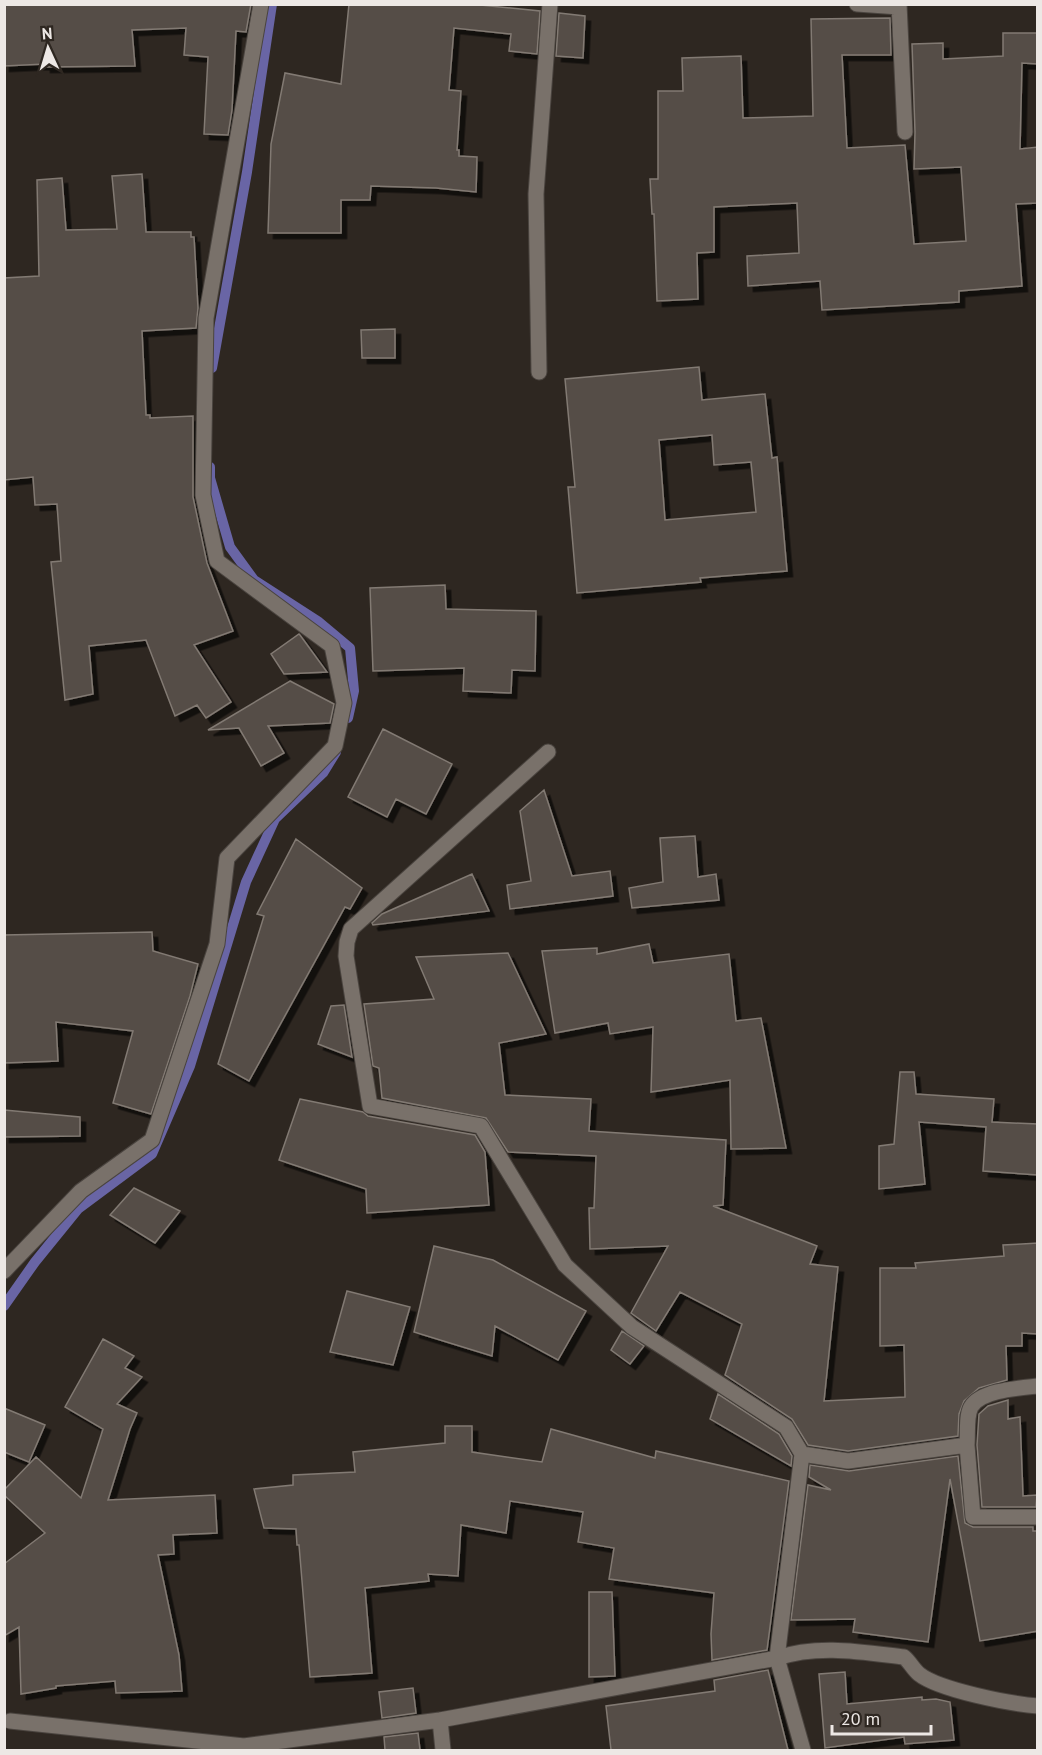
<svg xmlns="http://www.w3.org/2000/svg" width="1042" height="1755" font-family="'PT Sans',sans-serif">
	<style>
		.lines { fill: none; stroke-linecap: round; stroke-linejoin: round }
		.stream { stroke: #6965a5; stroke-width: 10 }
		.building { fill: #554d47; stroke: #827a73; stroke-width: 1.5; fill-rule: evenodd; filter: url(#shadow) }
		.minor-casing { stroke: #4a443f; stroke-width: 17 }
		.minor { stroke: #79716a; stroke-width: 15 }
	</style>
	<defs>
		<filter id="shadow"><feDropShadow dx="5.5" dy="5.5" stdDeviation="0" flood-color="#0009"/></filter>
	</defs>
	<rect width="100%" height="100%" fill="#2e2721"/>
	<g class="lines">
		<!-- stream -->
		<path class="stream" d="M212 368 247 172 272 4
			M210 467V478L230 547 254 580 319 622 350 648 354 691 348 718
			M4 1306 35 1262 78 1209 152 1154 190 1066 246 882 275 819 323 773 336 752"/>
	</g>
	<!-- building -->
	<path class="building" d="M4 4H251L246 32 236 31 232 110 228 135 204 134 208 57 184 55 186 28 132 30 135 66 45 67V64L4 66Z
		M349 4H470L540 11 537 54 509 51 511 34 454 28 449 90 461 91 457 150H459V156L477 157 476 192 436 188 371 186 370 200H341V233H268L271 144 285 73 341 84Z
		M559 13 585 16 583 58 556 56Z
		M890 18 891 55H842L847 148 905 145 914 244 966 241 961 167 914 169 915 132 912 44 943 43V59L1003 56V33H1038V64L1022 63 1020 149 1038 147V203L1016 204 1022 286 959 291V302L822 310 820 281 748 286 747 256 799 253 797 203 714 207V252L697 253 698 299 657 301 654 214H652L650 179H658V91H683L682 58 741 56 743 118 813 116 811 19Z
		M142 174 146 232H191V237H194L198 308 196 328 142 331 146 415H150V418L193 416V497L207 563 233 631 194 645 231 702 206 718 197 705 175 716 146 640 89 646 93 694 65 700 51 562 61 561 57 504 35 505 33 477 4 480V278L39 276 37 180 62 178 66 230 117 229 112 176Z
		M395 329V358H362L361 330Z
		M699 367 702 400 765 394 772 458 777 457 787 571 700 578 701 582 577 593 568 487H575L565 379ZM712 435 714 465 751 462 756 512 665 520 659 440Z
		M445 585 446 609 536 611 535 671 512 670 511 693 463 691 464 668 373 671 370 588Z
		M299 634 300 635 327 672 284 674 271 654Z
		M290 681 334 704 330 723 268 726 284 753 261 766 239 728 208 730Z
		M383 729 452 764 426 814 396 799 387 817 348 797Z
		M544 790 572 876 610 871 613 896 510 909 507 885 531 881 520 811Z
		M695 836 698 877 716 874 719 900 632 908 629 888 663 882 660 838Z
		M296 839 362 888 350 909 345 907 249 1081 218 1064 264 916 257 914Z
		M472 874 489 911 373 925 372 923 382 914Z
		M152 932 153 951 198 964 190 996 151 1114 113 1103 133 1031 56 1022 58 1061 4 1063V935Z
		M649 944 653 963 729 954 736 1021 761 1018 786 1148 731 1149 730 1080 651 1092 653 1027 610 1034 608 1023 555 1033 542 951 597 948V954Z
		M508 953 546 1034 499 1043 505 1095 591 1099 589 1131 726 1140 723 1205 713 1206 817 1246 810 1264 838 1267 824 1401 905 1397 904 1345 880 1346V1268H916L915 1263 1004 1256 1003 1245 1038 1243V1334L1022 1333V1346H1006L1007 1380 979 1388 964 1401 959 1414 958 1436 848 1451 808 1445 792 1419 725 1375 742 1324 680 1292 656 1331 631 1313 668 1246 590 1249 589 1208H594L596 1156 508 1152 486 1118 382 1098 379 1068 373 1066 364 1004 434 999 416 957Z
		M344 1005 352 1057 318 1044 331 1006Z
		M900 1072H914L916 1094 994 1099 992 1122 1038 1124V1175L983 1171 986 1127 919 1122 925 1184 879 1189V1146L894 1144Z
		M300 1099 363 1112 368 1116 475 1135 485 1152 489 1205 367 1213 366 1189 279 1160Z
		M4 1110 80 1117V1136L4 1137Z
		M134 1188 180 1211 155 1243 110 1215Z
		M434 1246 493 1260 586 1311 558 1360 495 1326 492 1356 414 1332Z
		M347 1291 410 1307 393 1365 330 1352Z
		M622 1331 644 1346 630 1364 611 1350Z
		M103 1339 134 1356 125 1368 142 1377 117 1404 137 1413 130 1429 108 1500 215 1495 217 1533 173 1535 174 1554 158 1555 179 1655 182 1691 116 1693 115 1681 56 1686V1688L21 1694 19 1627 4 1636V1564L45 1533 4 1495V1490L36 1457 81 1498 103 1429 65 1407Z
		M718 1394 779 1434 792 1456 791 1466 710 1419Z
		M1008 1400V1419L1020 1417 1023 1496 1037 1495 1036 1507H982L977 1445 979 1414 988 1406Z
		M4 1408 45 1425 29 1462 4 1452Z
		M445 1426H472V1452L542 1462 551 1429 655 1458 656 1451 789 1481 767 1650 712 1660 711 1634 714 1593 609 1579 614 1548 578 1542 583 1512 510 1501 506 1533 461 1525 458 1576 428 1574 429 1581 365 1588 372 1673 310 1677 299 1545H297L296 1529 264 1528 254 1489 293 1485V1475L355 1472 353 1452 445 1443Z
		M958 1456 965 1523 973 1527H1033V1531H1038V1631L980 1641 950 1479 928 1642 853 1632 855 1619 791 1620 808 1485 831 1490 809 1477 810 1465 849 1471Z
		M589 1592H612L615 1676 589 1677Z
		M768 1670 788 1750H611L606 1706 715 1691 714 1680Z
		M845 1672 847 1704 922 1697V1700L936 1699 950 1702 954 1740 905 1744 904 1737 825 1748 819 1674Z
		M413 1688 416 1713 382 1718 379 1692Z
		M418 1733 420 1750H385L384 1737Z"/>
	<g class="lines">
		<!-- minor casing -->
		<g class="minor-casing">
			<path id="minor" d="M857 4 899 7
				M899 4 905 132
				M539 372 536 194 550 4
				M548 752 351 929 347 942 346 956 370 1106 481 1126 565 1265 632 1327 786 1427 802 1454 848 1461 967 1445 973 1517H1038
				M4 1271 81 1191 152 1140 217 944 227 858 335 746 344 703 332 646 217 561 203 495 206 318 261 4
				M967 1445C968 1434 966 1416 971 1407 981 1390 1020 1388 1038 1386
				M802 1454 777 1658 803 1750
				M440 1720 443 1750
				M10 1721 244 1746 440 1720 777 1658C818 1644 862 1652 904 1657 910 1662 913 1669 919 1674 939 1690 1011 1704 1038 1706"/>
		</g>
		<!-- minor -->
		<use href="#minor" class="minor"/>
	</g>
	<!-- border -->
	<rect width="1042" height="1755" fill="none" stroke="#ede8e5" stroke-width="12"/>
	<!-- north arrow -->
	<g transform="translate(48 48) rotate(356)" stroke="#2e2721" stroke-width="4.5" paint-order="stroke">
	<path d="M0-4.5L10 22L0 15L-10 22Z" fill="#ede8e5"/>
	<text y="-9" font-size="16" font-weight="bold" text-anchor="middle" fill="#ede8e5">N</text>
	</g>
	<!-- scale -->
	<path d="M832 1725v9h99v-9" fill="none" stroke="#ede8e5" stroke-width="3"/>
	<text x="841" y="1725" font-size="18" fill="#ede8e5" stroke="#2e2721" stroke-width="4.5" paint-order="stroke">20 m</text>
</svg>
